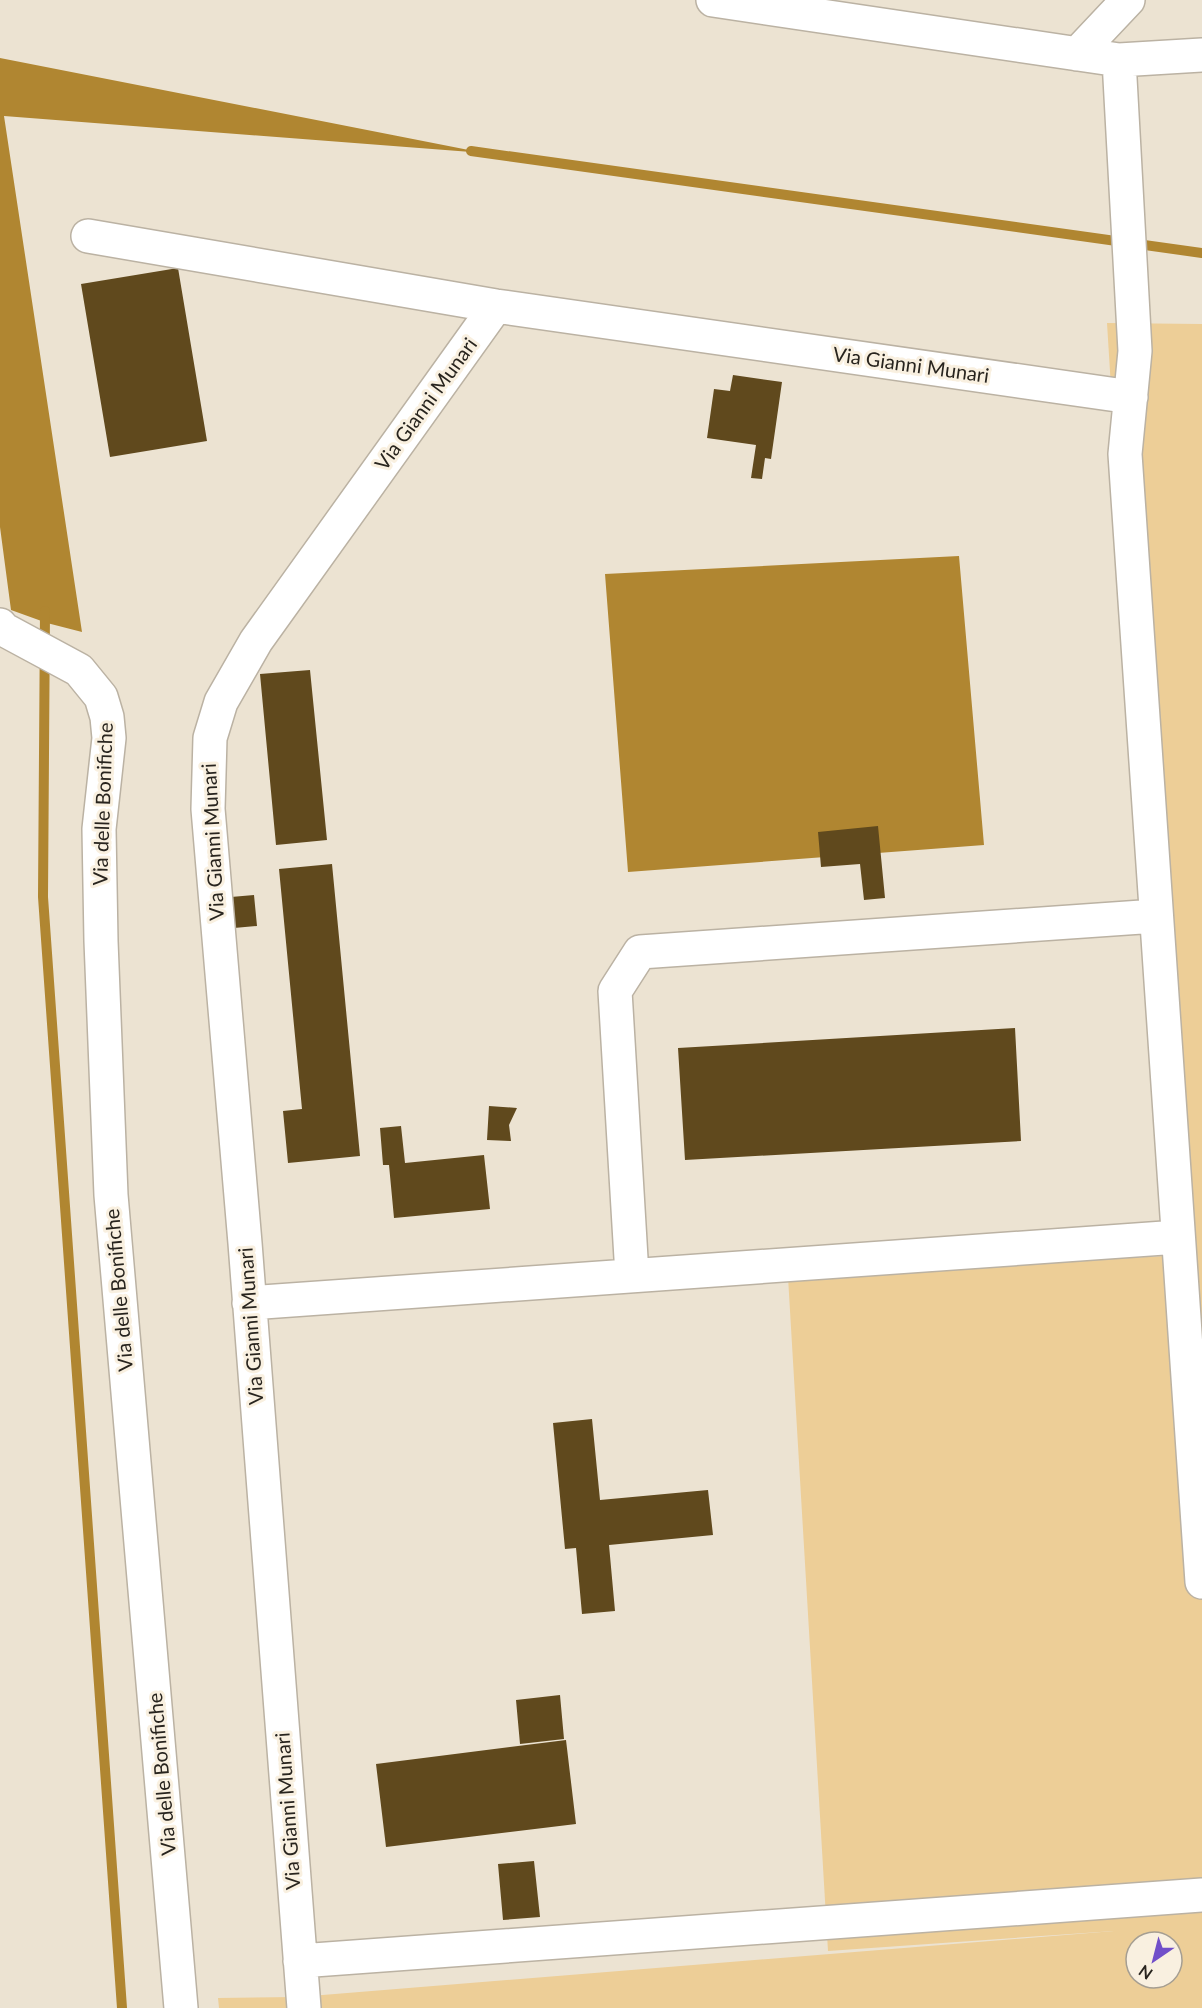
<svg xmlns="http://www.w3.org/2000/svg" width="1202" height="2008" font-family="Lato,sans-serif">
	<style>
		.green { fill: #edce97; fill-rule: evenodd }
		.water { fill: #b08631 }
		.lines { fill: none; stroke-linecap: round; stroke-linejoin: round }
		.stream { stroke: #b08631; stroke-width: 10 }
		.building { fill: #60491d }
		.minor-casing { stroke: #bbb2a3; stroke-width: 36 }
		.minor { stroke: #fff; stroke-width: 33 }
		.labels { text-anchor: middle; stroke-width: 6; stroke-linejoin: round; paint-order: stroke }
		.street-label { font-size: 20px; fill: #28241e; stroke: #f9f0e0 }
	</style>
	<rect width="100%" height="100%" fill="#ece3d2"/>
	<!-- green -->
	<path class="green" d="M1107 323 1202 324V2008H219L218 1998 298 1997 1114 1931 828 1951 788 1277 1165 1256ZM1136 1942H1172V1978H1136Z"/>
	<!-- water -->
	<path class="water" d="M0 58 484 153 4 116 82 632 47 623 11 610 0 527Z
		M959 556 984 845 628 872 605 574Z"/>
	<g class="lines">
		<!-- stream -->
		<path class="stream" d="M471 151 1202 253
			M45 611 43 897 122 2008"/>
	</g>
	<!-- building -->
	<path class="building" d="M178 268 207 441 110 457 81 284Z
		M733 375 782 382 771 459 765 458 762 479 751 478 756 445 707 438 714 389 730 391Z
		M310 670 327 840 276 845 260 674Z
		M878 826 885 898 864 900 860 864 821 867 818 832Z
		M332 864 360 1156 288 1163 283 1111 302 1109 279 869Z
		M254 895 257 926 234 928 231 897Z
		M1015 1028 1021 1141 685 1160 678 1048Z
		M489 1106 517 1108 509 1125 511 1141 487 1140Z
		M401 1126 405 1163 484 1155 490 1209 394 1218 389 1165H383L380 1128Z
		M592 1419 600 1500 708 1490 713 1535 609 1545 615 1611 582 1614 576 1548 565 1549 553 1423Z
		M560 1695 564 1739 520 1744 516 1700Z
		M566 1740 576 1824 386 1847 376 1764Z
		M534 1861 540 1917 503 1920 498 1864Z"/>
	<g class="lines">
		<!-- minor casing -->
		<g class="minor-casing">
			<path id="minor" d="M713 0 1119 60 1202 55
				M1077 54 1128 0
				M1119 60 1135 351 1125 454 1202 1582
				M88 236 496 306 1131 397
				M0 625 3 629 79 670 101 697 107 717 109 738 99 829 101 941 111 1195 181 2008
				M632 1275 615 991 640 952 1156 916
				M249 1303 1178 1237
				M300 1961 1202 1895
				M304 2008 245 1243 208 809 210 738 221 702 256 641 496 306"/>
		</g>
		<!-- minor -->
		<use href="#minor" class="minor"/>
	</g>
	<g class="labels">
		<!-- street labels -->
		<g class="street-label">
			<text transform="translate(911 365) rotate(8)" y="7">Via Gianni Munari</text>
			<text transform="translate(426 404) rotate(-54)" y="7">Via Gianni Munari</text>
			<text transform="translate(103 804) rotate(-88)" y="7">Via delle Bonifiche</text>
			<text transform="translate(213 842) rotate(-93)" y="7">Via Gianni Munari</text>
			<text transform="translate(119 1290) rotate(-95)" y="7">Via delle Bonifiche</text>
			<text transform="translate(251 1326) rotate(-94)" y="7">Via Gianni Munari</text>
			<text transform="translate(162 1774) rotate(-95)" y="7">Via delle Bonifiche</text>
			<text transform="translate(288 1811) rotate(-94)" y="7">Via Gianni Munari</text>
		</g>
	</g>
	<!-- north arrow -->
	<g transform="translate(1154 1960) rotate(215)"><circle r="28" fill="#f9f0e0" stroke="#a59e92" stroke-width="1.5"/>
	<path d="M0-4.5L10 22L0 15L-10 22Z" fill="#714fc9"/>
	<text y="-9" font-size="16" font-weight="bold" text-anchor="middle" fill="#28241e">N</text>
	</g>
</svg>
